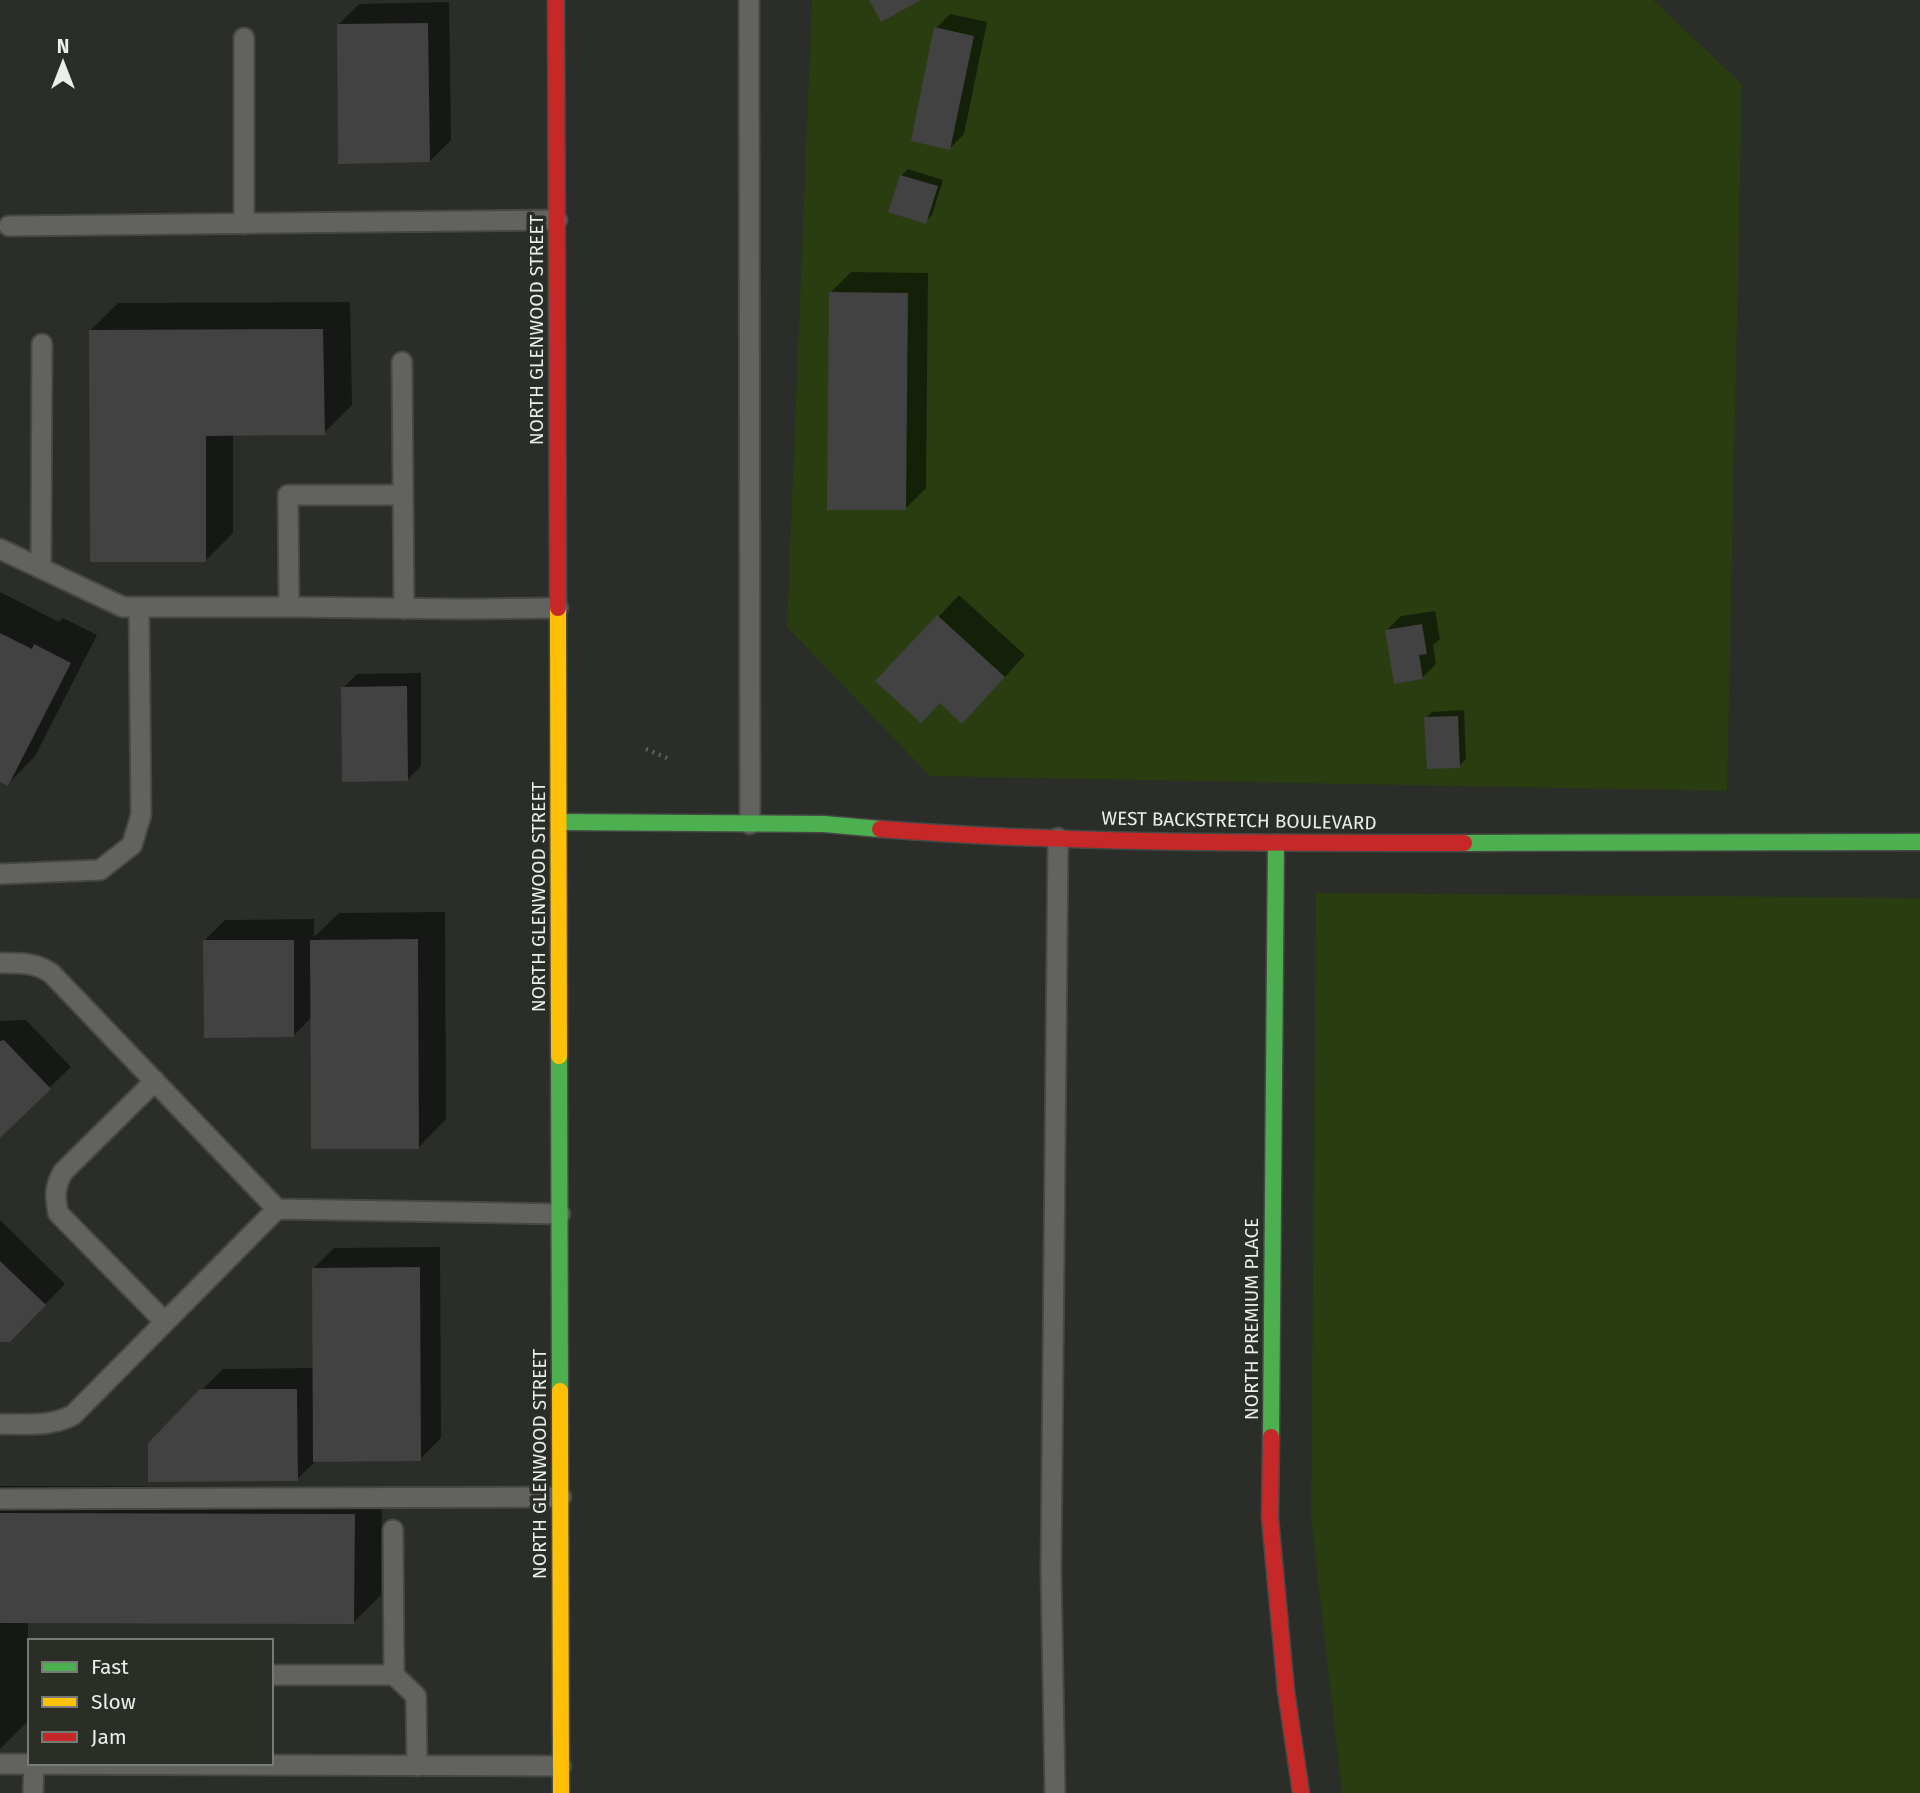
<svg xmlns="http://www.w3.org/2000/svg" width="1920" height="1793" font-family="'Fira Sans',sans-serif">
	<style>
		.green { fill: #293d11 }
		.shadow { fill: #0007 }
		.building { fill: #414241 }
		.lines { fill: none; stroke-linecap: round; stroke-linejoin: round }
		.lane-casing { stroke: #464845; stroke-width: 23 }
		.fast-casing { stroke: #464845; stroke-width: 19 }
		.slow-casing { stroke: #464845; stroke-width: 19 }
		.jam-casing { stroke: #464845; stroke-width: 19 }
		.path { stroke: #616360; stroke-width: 4.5; stroke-dasharray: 2 5; stroke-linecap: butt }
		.lane { stroke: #626361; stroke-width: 19 }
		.fast { stroke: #4caf50; stroke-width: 16 }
		.slow { stroke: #ffc107; stroke-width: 16 }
		.jam { stroke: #c62828; stroke-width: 16 }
		.labels { text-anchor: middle; stroke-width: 7; stroke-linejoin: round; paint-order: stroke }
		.street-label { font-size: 19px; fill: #ebeee9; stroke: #2a2e27 }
	</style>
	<rect width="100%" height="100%" fill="#2a2d28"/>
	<!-- green -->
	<path class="green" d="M812 0H1653L1742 84 1727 791 930 776 787 627Z
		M1316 893 1920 898V1793H1342L1311 1517Z"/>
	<!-- shadow -->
	<path class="shadow" d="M449 2 451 140 430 161 338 25 359 4Z
		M950 14 987 22 964 134 950 148 936 28Z
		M908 169 943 180 932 215 925 222 901 176Z
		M851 272 928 273 926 488 905 509 830 293Z
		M350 302 352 405 324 433 233 434V533L205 561 91 330 118 303Z
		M0 592 59 622 63 618 97 635 35 756 8 784 0 780Z
		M959 595 1025 655 983 701 878 681Z
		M1435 611 1440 639 1433 645 1436 664 1422 678 1387 630 1401 616Z
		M421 673V766L407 780 343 688 357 674Z
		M1464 710 1466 759 1459 766 1426 718 1432 712Z
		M445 912 446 1119 419 1147 312 1017 294 1035 204 941 225 920 314 919V937L339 913Z
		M26 1020 71 1067 0 1135V1021Z
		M0 1220 65 1284 9 1341H0Z
		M440 1247 441 1438 420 1459 316 1461 297 1479 149 1443 223 1369 314 1368 313 1269 334 1248Z
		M0 1486 382 1487 381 1595 354 1622 28 1621V1721L0 1749Z"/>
	<!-- building -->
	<path class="building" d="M869 0H921L881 22Z
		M428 23 430 162 338 164 337 24Z
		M934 27 974 36 950 150 911 141Z
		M900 175 938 186 926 224 888 212Z
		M829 292 908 293 906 510H827Z
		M323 329 325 435 206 436V562H90L89 330Z
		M937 615 1005 677 962 724 940 703 921 723 875 681Z
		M1422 624 1427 654 1419 655 1423 679 1394 684 1385 630Z
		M0 633 32 649 34 644 71 663 8 786 0 782Z
		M407 686 408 781 342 782 341 687Z
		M1458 716 1460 768 1427 769 1424 717Z
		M418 939 419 1149H311L310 940Z
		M203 940H294V1037L204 1038Z
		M4 1040 51 1089 0 1138V1041Z
		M0 1261 46 1305 10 1342H0Z
		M420 1267 421 1461 313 1462 312 1268Z
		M200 1389H297L298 1481 148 1482V1443Z
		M0 1513 355 1514 354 1624 0 1623Z"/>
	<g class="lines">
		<!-- lane casing -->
		<g class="lane-casing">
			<path id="lane" d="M749 0 750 824
				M244 38V224
				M9 226 557 220
				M402 362 404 609
				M0 549 123 607H289L464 609 558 608
				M41 568 42 344
				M289 607 288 495H403
				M0 874 100 870 132 845 141 815 139 607
				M0 963C19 963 34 962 51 973L277 1209 560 1214
				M155 1081 63 1172C54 1188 55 1196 58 1213L165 1322
				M0 1424C26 1424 50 1427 73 1415L277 1209
				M0 1499 561 1497
				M393 1530 394 1675
				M271 1675H394L416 1696 417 1766
				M0 1764 561 1766
				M33 1793 34 1763
				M1055 1793 1051 1570 1058 838"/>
		</g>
		<!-- fast casing -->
		<g class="fast-casing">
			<path id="fast" d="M559 822 824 824 880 829
				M1464 843 1920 842
				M559 1056 560 1391
				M1271 1437 1276 843"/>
		</g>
		<!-- slow casing -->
		<g class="slow-casing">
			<path id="slow" d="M558 608 559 1056
				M560 1391 561 1793"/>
		</g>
		<!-- jam casing -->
		<g class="jam-casing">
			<path id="jam" d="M556 0 558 608
				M880 829C1074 844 1270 843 1464 843
				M1271 1437 1270 1518 1286 1691 1301 1793"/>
		</g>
		<!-- path -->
		<path class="path" d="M646 749 667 758"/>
		<!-- lane -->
		<use href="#lane" class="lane"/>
		<!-- fast -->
		<use href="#fast" class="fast"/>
		<!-- slow -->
		<use href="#slow" class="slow"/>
		<!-- jam -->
		<use href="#jam" class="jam"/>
	</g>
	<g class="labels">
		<!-- street labels -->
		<g class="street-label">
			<text transform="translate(536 330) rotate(-90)" y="7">NORTH GLENWOOD STREET</text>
			<text transform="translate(1239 820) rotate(1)" y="7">WEST BACKSTRETCH BOULEVARD</text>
			<text transform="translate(538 897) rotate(-90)" y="7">NORTH GLENWOOD STREET</text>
			<text transform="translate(1251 1319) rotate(-90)" y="7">NORTH PREMIUM PLACE</text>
			<text transform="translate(539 1464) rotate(-90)" y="7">NORTH GLENWOOD STREET</text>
		</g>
	</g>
	<!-- legend -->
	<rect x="28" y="1639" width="245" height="126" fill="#2a2e27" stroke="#777b75" stroke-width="2"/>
	<rect x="42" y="1662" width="35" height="10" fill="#4caf50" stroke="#777b75" stroke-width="2"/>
	<text x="91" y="1674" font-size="21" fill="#ebeee9">Fast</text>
	<rect x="42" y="1697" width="35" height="10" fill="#ffc107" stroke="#777b75" stroke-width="2"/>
	<text x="91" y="1709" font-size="21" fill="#ebeee9">Slow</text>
	<rect x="42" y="1732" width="35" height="10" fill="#c62828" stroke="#777b75" stroke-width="2"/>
	<text x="91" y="1744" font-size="21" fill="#ebeee9">Jam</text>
	<!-- north arrow -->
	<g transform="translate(63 63)" stroke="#2a2e27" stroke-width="5" paint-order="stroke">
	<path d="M0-5L12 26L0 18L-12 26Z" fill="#ebeee9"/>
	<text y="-10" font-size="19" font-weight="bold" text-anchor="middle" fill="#ebeee9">N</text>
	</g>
</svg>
